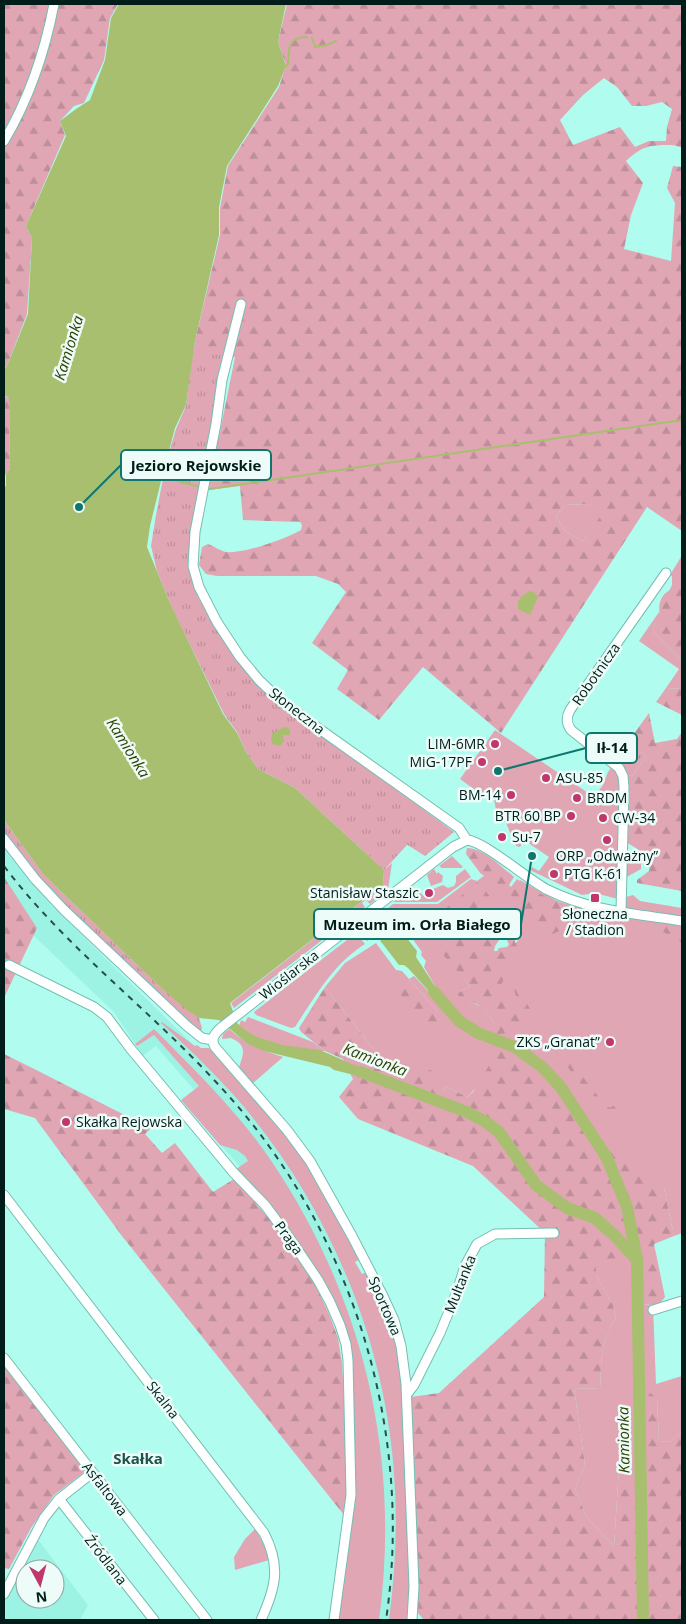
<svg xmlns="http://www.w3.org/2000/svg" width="686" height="1624" font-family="'Open Sans',sans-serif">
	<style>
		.built { fill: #9cf3e4; fill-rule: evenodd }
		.grass { fill: #e0a6b4; fill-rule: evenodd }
		.forest { fill: url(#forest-firs); fill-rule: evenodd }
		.park { fill: url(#park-tufts) }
		.water { fill: #a8bf6f }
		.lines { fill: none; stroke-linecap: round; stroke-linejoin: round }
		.stream { stroke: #a8bf6f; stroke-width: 2 }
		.river { stroke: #a8bf6f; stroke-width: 12 }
		.minor-casing { stroke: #74bfb2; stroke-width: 11 }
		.minor { stroke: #fff; stroke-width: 9 }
		.rail { stroke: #274e48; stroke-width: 2; stroke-dasharray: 6 6; stroke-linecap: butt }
		.poi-dot { fill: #c2376b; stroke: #edfcf9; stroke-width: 2 }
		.labels { text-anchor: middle; stroke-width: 5; stroke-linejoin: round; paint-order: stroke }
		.street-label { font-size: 14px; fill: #001d19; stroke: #edfcf9 }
		.poi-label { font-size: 14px; fill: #001d19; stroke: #edfcf9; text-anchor: end }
		.water-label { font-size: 15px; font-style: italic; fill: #313f00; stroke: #edfcf9 }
		.neighbourhood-label { font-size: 15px; font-weight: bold; fill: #1a554d; stroke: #edfcf9 }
		.leader { fill: none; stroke: #0f766e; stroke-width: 2 }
		.callout-dot { fill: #0f766e; stroke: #edfcf9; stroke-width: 2 }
		.callout { fill: #edfcf9; stroke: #0f766e; stroke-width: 2 }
		.callout-label { font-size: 15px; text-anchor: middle; font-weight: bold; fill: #001d19 }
	</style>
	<defs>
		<pattern id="forest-firs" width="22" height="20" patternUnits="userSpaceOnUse" patternTransform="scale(1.25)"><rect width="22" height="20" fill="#e0a6b4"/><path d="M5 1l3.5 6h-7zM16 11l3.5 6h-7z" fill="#be8e9a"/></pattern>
		<pattern id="park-tufts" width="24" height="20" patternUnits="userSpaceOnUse" patternTransform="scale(1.25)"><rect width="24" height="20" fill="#e0a6b4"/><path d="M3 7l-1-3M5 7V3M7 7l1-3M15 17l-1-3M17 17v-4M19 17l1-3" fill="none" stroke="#be8e9a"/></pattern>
	</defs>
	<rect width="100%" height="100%" fill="#b0fcef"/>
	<!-- built -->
	<path class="built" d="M4 848 51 905 221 1072 295 1159 376 1311 395 1414 398 1620H339L350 1542 347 1328 271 1203 183 1101 195 1091 156 1046 143 1056 114 1012 34 936 4 902Z
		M33 1539 39 1541 88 1605 80 1620H4V1595ZM25 1569H55V1599H25Z"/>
	<!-- grass -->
	<path class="grass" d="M589 504 601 517 583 541 566 532 556 517 564 505Z
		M681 557 682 559V586L669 591 672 585V576L670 575Z
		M659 612 661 618 655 624 653 632 682 660 681 689 666 688 679 669 639 641Z
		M495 730 594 797 603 785 608 772 612 766 617 770 621 781 618 899 591 892 589 894 582 895 530 870 532 867 539 871 549 857 524 840 520 847 516 846 506 823 497 816 493 793 482 795 460 779Z
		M628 742 646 756 634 774 626 777 615 761Z
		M452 856 463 867 461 868H442L439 866Z
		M632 857 639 858 641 862V869L625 878 626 862Z
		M392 863 388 889 370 904 366 900 362 903 365 907 234 1008 231 1003 383 885 384 870Z
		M498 865 512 875 504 887 512 892 520 880 557 901 592 912 682 926V1233L674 1236 664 1188 624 1161 615 1158 542 1066 515 1048 467 1097 447 1087 442 1091 414 1067 397 1061 386 1065 325 987 345 963 376 943 396 970 402 971 409 979 414 976 442 1006 445 1003 424 967 426 961 421 955 422 952 401 923H398L391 926 387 924 367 941 358 931 393 904H438L471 879 477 881ZM495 905 518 941 482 973 521 1020 491 1043 494 1022 482 1007 468 1001 458 993 470 986 440 950 456 938 457 932 450 923ZM409 979 438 1012 396 988Z
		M434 869 437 874 438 872 443 876 442 882 431 886 427 875Z
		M465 869 471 877 437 902H393L412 886 425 897 431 898 434 894 433 889 443 885 448 888 454 886 456 882V876Z
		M633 895 640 901 682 908V917L627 909 625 907 624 899 626 897Z
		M356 933 365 944C333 964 315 997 295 1027L291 1028 256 1015 254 1012Z
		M248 1017 313 1042 325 1051C299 1051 258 1046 239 1026L241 1020 245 1022Z
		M162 1022 195 1046 197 1045 201 1048H209L290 1139 318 1179 361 1259 355 1262 362 1274 367 1272C382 1303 396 1333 402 1368L410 1579 408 1620H389C396 1567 398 1515 393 1461 381 1327 321 1192 231 1092 209 1068 185 1045 161 1023Z
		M154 1029C196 1071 239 1113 272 1162 364 1299 401 1457 379 1620H336L353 1488 344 1333 272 1211 236 1169 248 1161 245 1156 237 1150 220 1145 181 1100 199 1086 154 1035 137 1046 135 1044Z
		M229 1029C246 1044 262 1051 283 1057L253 1083 239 1067C244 1053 247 1045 231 1038L222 1039 223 1034Z
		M608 1257 623 1260 638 1274 639 1303 653 1306 656 1384 682 1376V1432L669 1442 659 1441 657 1399 623 1404 614 1546 587 1518 575 1489 585 1465 574 1388 600 1389C602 1363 599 1340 616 1319L613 1305 596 1275V1261Z
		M255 1529 264 1545 269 1560 235 1570 234 1557 245 1539Z"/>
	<!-- forest -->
	<path class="forest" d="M4 4H118L110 18 104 60 84 103 74 106 60 121 65 135 26 226 32 238 27 314 7 366 4 369Z
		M287 4H680L682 7V147C678 147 675 145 671 145 649 145 642 146 626 161L643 183 631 215 624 249 671 261 675 203 667 188 673 166 682 167V531L647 507 501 733 423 667 379 720 337 689 348 670 312 643 346 592 338 584 316 576H217L206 574 199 565 202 547 208 544C214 546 220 551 226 552 244 554 285 539 301 530L302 525 300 522 243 520 240 486 209 490 215 444 219 437 235 357H224L189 386 195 341 220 235V208L228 166 279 87 286 65 278 42ZM604 78 617 87 632 106H646L662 102 672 109 667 127 666 141H649L635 147 620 127 573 145 560 120 583 95ZM589 504 600 517 583 541 566 532 556 517 564 505Z
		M4 396 9 398 10 469 5 475 4 486Z
		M682 586V660L653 632 655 624 660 618C657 599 663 590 682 586Z
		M666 688 682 689V715L656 702Z
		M649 713 655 743 677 739 682 732V891L637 883V880L649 871C653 856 637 849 626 842V777L634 774 646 756 628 742Z
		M467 848C484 848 501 867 514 877L509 885 511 887 517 879C545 900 577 910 611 916L608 919 611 923 594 920 570 926 551 935 546 933 539 934 487 877 481 874 466 854Z
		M4 877 37 928 4 998Z
		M478 882 492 899 508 927 495 946 494 951H497L499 948 507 947 509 944 507 941 510 937 513 936 518 950 499 989 505 993 524 1019 491 1043 484 1039 481 1028 486 1024H493L494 1022C483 1008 478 1000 460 1002L458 993 470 986 439 950 456 938 457 932 450 923 439 914Z
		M659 923 682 926V944L679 940 677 941 662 931Z
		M515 976H517L519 989 531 1011 601 1100 610 1108 613 1106 624 1102C623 1117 612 1120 601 1111L517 1000 514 989Z
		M403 979H409L438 1012 442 1019 436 1027 429 1031 395 988Z
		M325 987 386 1065 397 1061 433 1071 442 1091 447 1087 467 1097 473 1092 496 1054 507 1045 515 1048 542 1066 615 1157 644 1167 664 1188 674 1236 654 1244 665 1297C658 1308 650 1305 639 1303L638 1274C623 1260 617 1254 596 1262V1275L613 1305 616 1319C599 1340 602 1363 600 1389L574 1388 585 1465 575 1489 587 1518 614 1546 623 1404 640 1383 657 1399 659 1441 669 1442 682 1432V1620H424L418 1613 411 1397 439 1393 544 1297 545 1233 473 1166 358 1119 339 1097 353 1079 343 1059 325 1051 301 1032 299 1028Z
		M4 1054C53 1078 102 1104 151 1128L145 1134 162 1153 175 1143 213 1192 234 1179 274 1224 313 1280 329 1314 338 1338 342 1363 349 1487 344 1515 122 1236 35 1118 4 1109Z
		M4 1356 90 1468 54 1495 31 1528 9 1569 4 1568Z"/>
	<!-- park -->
	<path class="park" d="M193 351 226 356 191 575 198 597 214 625 256 682 279 705 368 768 454 832 425 856 406 844 407 845 384 870 295 788 258 769 246 752 237 732 224 714 172 608 157 571 151 546 156 515 166 463 176 429 186 406Z
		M630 745 645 756 637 767 622 756Z
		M4 820 43 874 159 986 199 1018 202 1028 201 1032 194 1028 47 889 4 835Z"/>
	<!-- water -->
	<path class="water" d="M119 4H286L278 42 286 66 278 86 227 166 219 207V235L195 341 186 405 175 428 162 477 150 526 147 547 170 603 223 714 237 733 246 752 258 769 295 788 384 870 383 885 230 1003 237 1023 245 1030 257 1037 282 1045 320 1050 377 1075 374 1080 334 1070 330 1067 264 1051 248 1044 219 1020 199 1018 187 1010 159 986 43 874 4 820V488L6 486V474L10 469 9 398 4 395V370L7 366 28 314 32 238 26 226 66 136 60 121 76 109 90 100 105 60 111 18Z
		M530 591 534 592 538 597 530 615 518 609V602L522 596Z
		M286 727 290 729V735H283L284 741 281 745C276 746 273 745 271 740L272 734 282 728Z
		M387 925 393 931 398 927 417 951 416 957 446 1003 442 1006 408 968 404 965H399L382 943 380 941 385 937 381 929Z"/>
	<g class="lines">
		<!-- stream -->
		<path class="stream" d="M312 38 315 47 327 45 336 41
			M286 66 288 64C289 48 288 37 307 37
			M162 477 200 487
			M209 489 682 420"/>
		<!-- river -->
		<path class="river" d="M434 992 459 1021 478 1033 515 1047 542 1067 560 1086 607 1158 627 1207 637 1260
			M361 1072 467 1112 486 1122 499 1132 536 1185 567 1208 595 1218 615 1236 637 1260 643 1620"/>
		<!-- minor casing -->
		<g class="minor-casing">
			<path id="minor" d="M4 141C29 99 45 51 54 4
				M241 304 222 380 216 424 195 532 193 566 199 587 217 622 240 657 259 680 281 701 304 718 459 828 467 840
				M4 839 35 879 64 910 187 1026 202 1038 213 1040
				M467 840C484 841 528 880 548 890 590 911 637 914 682 921
				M621 912 624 787 623 776 619 768 571 730C566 723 566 717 570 710L666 573
				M9 965 94 1007 107 1017 130 1048 234 1173 265 1205 291 1240 318 1280 330 1302 340 1325 346 1344 348 1360 351 1495 334 1620
				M4 1195 264 1533C281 1566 276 1587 261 1620
				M653 1310 682 1301
				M4 1358 207 1620
				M407 1394 414 1385 440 1333 457 1292 465 1266 477 1244 495 1234 554 1233
				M59 1499 154 1620
				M4 1594 44 1518 59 1499 92 1473
				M412 1620 414 1586 406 1384 401 1346 394 1320 383 1296 352 1236 310 1161 287 1130 215 1047C210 1039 215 1033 222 1027L453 847 467 840"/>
		</g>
		<!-- minor -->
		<use href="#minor" class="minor"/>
		<!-- rail -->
		<path class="rail" d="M4 866C65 947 148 1008 216 1082 350 1224 415 1426 386 1620"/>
	</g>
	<!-- markers -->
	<g class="poi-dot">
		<circle cx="495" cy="744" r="5"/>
		<circle cx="482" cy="762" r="5"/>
		<circle cx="546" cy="778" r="5"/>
		<circle cx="511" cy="795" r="5"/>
		<circle cx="577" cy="798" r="5"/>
		<circle cx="571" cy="816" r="5"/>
		<circle cx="603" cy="818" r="5"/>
		<circle cx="502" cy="837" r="5"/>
		<circle cx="607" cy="840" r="5"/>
		<circle cx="554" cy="874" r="5"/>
		<circle cx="429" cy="893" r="5"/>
		<rect x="590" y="893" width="10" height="10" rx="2.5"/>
		<circle cx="610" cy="1042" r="5"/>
		<circle cx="66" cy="1122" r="5"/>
	</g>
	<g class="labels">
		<!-- street labels -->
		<g class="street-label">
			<text transform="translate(596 674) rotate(-55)" y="5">Robotnicza</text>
			<text transform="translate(297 711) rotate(38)" y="5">Słoneczna</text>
			<text transform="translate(289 975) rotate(-38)" y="5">Wioślarska</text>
			<text transform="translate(289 1238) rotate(54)" y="5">Praga</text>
			<text transform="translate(460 1284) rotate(-68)" y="5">Multanka</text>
			<text transform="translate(385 1306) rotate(67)" y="5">Sportowa</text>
			<text transform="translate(163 1400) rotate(52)" y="5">Skalna</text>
			<text transform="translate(105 1489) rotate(52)" y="5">Asfaltowa</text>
			<text transform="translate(106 1560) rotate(52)" y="5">Źródlana</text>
		</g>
		<!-- poi labels -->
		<g class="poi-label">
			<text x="485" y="749">LIM-6MR</text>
			<text x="472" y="767">MiG-17PF</text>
			<text x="556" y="783" text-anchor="start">ASU-85</text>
			<text x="501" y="800">BM-14</text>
			<text x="587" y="803" text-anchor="start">BRDM</text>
			<text x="561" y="821">BTR 60 BP</text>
			<text x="613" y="823" text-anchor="start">CW-34</text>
			<text x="512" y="842" text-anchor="start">Su-7</text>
			<text x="607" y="861" text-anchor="middle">ORP „Odważny”</text>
			<text x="564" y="879" text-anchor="start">PTG K-61</text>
			<text x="419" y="898">Stanisław Staszic</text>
			<text x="595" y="919" text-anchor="middle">Słoneczna<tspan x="595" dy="16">/ Stadion</tspan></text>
			<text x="600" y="1047">ZKS „Granat”</text>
			<text x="76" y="1127" text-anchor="start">Skałka Rejowska</text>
		</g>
		<!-- water labels -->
		<g class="water-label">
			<text transform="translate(69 348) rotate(-73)" y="5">Kamionka</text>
			<text transform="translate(128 748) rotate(58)" y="5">Kamionka</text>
			<text transform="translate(375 1060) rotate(21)" y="5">Kamionka</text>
			<text transform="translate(624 1440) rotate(-91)" y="5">Kamionka</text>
		</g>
		<!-- neighbourhood labels -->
		<g class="neighbourhood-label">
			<text x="138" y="1464">Skałka</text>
		</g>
	</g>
	<!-- callouts -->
	<path class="leader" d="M79 507L121 465M498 771L586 748M532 856L521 924"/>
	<g class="callout-dot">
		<circle cx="79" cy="507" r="5"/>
		<circle cx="498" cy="771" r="5"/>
		<circle cx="532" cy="856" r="5"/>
	</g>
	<g class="callout">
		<rect x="121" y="450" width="150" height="30" rx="5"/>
		<rect x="586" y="733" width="51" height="30" rx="5"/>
		<rect x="314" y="909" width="207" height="30" rx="5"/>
	</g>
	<g class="callout-label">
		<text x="196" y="471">Jezioro Rejowskie</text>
		<text x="612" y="753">Ił-14</text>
		<text x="417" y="930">Muzeum im. Orła Białego</text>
	</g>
	<!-- border -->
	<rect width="686" height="1624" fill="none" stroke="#001d19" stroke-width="10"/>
	<!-- north arrow -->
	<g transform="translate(40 1584) rotate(173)"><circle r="24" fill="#edfcf9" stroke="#8ea39f"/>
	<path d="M0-4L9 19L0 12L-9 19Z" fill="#c2376b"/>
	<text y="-8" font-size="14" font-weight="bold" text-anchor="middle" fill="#001d19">N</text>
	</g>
</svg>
